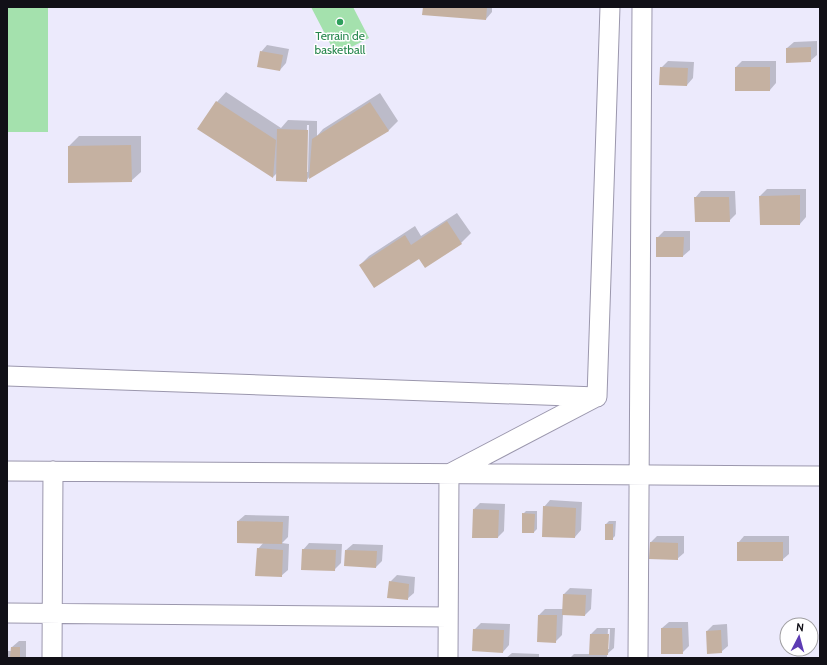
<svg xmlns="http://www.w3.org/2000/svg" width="827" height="665" font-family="Cabin,sans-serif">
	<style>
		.green { fill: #a4e1ad }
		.shadow { fill: #0003; fill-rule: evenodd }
		.building { fill: #c5b1a1 }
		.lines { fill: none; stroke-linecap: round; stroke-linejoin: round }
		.street-casing { stroke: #9b97ad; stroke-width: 21 }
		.street { stroke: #fff; stroke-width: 19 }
		.leisure-dot { fill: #2e9e5b; stroke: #fff; stroke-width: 1.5 }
		.labels { text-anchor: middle; stroke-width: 3; stroke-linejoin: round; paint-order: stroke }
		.leisure-label { font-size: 12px; fill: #27864d; stroke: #fff }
	</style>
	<rect width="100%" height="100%" fill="#eceafc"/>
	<!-- green -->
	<path class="green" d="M7 7H48V132H7Z
		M311 7H353L369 38 336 55Z"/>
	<!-- shadow -->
	<path class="shadow" d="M424 7H492V12L486 19Z
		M817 41V55L810 61 787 48 794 42Z
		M267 45 289 49 286 63 280 70 261 52Z
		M668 61 694 62 693 78 687 85 661 68Z
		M742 61H776V83L770 90 736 67Z
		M226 92 281 128 288 120 317 121V136L323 129 380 93 398 121 388 131 310 176 306 181 278 172 273 177 199 129 217 102ZM307 125H309L308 172H306Z
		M79 136H141V172L131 181 69 146Z
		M767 189H806V217L800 224H761L760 196Z
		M701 191H735L736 214 729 221 695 198Z
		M457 213 471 233 461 243 360 265 369 256 415 226 421 236Z
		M664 231H690V250L683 256H657V238Z
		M550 500 582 502 581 530 575 537 544 507Z
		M480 503 505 504 504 531 498 537 474 509Z
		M526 511H537V529L534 532 523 514Z
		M245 515 289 516 288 537 282 543 289 544 288 570 281 576 258 549 264 542 238 521Z
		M609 521H616L615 536 612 539H606V524Z
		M657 536H684V553L677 559 650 558 651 542Z
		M744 536H789V554L782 560 738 543Z
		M309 543 342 544 341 563 334 570 303 550Z
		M353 544 383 545 382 561 376 567 346 550Z
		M397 575 415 577 414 593 407 599 390 582Z
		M570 588 592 589 591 609 585 615 563 614 562 635 555 642 539 615 545 609H563L564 594Z
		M669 622H688L689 646 682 653 662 628Z
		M481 623 510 624 509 645 503 652 474 630Z
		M727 624 728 646 721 652 707 631 713 625Z
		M597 628H615L614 648 607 654V658H570L574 654H590L591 634ZM608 629H610L609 649H607Z
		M19 641H26V658H7V651H12V647Z
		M512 653 539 654V658H506Z"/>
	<!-- building -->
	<path class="building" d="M423 7H487L486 20 422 15Z
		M811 47V62L786 63V48Z
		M260 51 283 55 280 71 257 67Z
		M660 67 688 68 687 86 659 85Z
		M735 67H770V91H735Z
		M216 101 276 140 273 178 197 129Z
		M370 102 389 131 309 179 312 139Z
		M277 129 308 130 307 182 276 181Z
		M131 145 132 182 68 183V146Z
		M800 195V225H760L759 196Z
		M694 197H729L730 222H695Z
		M447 221 462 244 425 268 419 259 374 288 359 265 405 235 411 245Z
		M656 237H684L683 257H656Z
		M543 506 576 508 575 538 542 537Z
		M473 509 499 510 498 538H472Z
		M522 513 535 514 534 533H522Z
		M237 521 283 522 282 544 237 543Z
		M605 524H613V540H605Z
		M650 542 678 543V560L649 559Z
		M737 542H783V561H737Z
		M257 548 283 550 282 577 255 576Z
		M302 549 336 550 335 571 301 570Z
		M345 550 377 551 376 568 344 566Z
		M389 581 409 584 408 600 387 598Z
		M563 594 586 595 585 616 562 615Z
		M538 615H557L556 643 537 642Z
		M661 628H682L683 654H661Z
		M473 629 504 630 503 653 472 651Z
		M721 630 722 653 707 654 706 631Z
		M590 634H609L608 655H589Z
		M11 647H20V658H10Z"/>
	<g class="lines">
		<!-- street casing -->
		<g class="street-casing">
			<path id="street" d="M7 376 597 397 610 7
				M7 471 820 476
				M7 613 448 617
				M52 658 53 471
				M448 658 449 474 596 397
				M638 658 642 7"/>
		</g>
		<!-- street -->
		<use href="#street" class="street"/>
	</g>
	<!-- markers -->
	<circle class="leisure-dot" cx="340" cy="22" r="4"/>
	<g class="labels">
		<!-- leisure labels -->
		<g class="leisure-label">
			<text x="340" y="40">Terrain de<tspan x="340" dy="14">basketball</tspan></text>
		</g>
	</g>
	<!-- border -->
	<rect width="827" height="665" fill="none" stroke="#111017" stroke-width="16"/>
	<!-- north arrow -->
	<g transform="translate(799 637) rotate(6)"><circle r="19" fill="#ffffff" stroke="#a09fa2"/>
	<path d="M0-3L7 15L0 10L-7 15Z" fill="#5d3cb4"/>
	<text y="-6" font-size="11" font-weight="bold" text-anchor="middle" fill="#111017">N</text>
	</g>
</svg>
